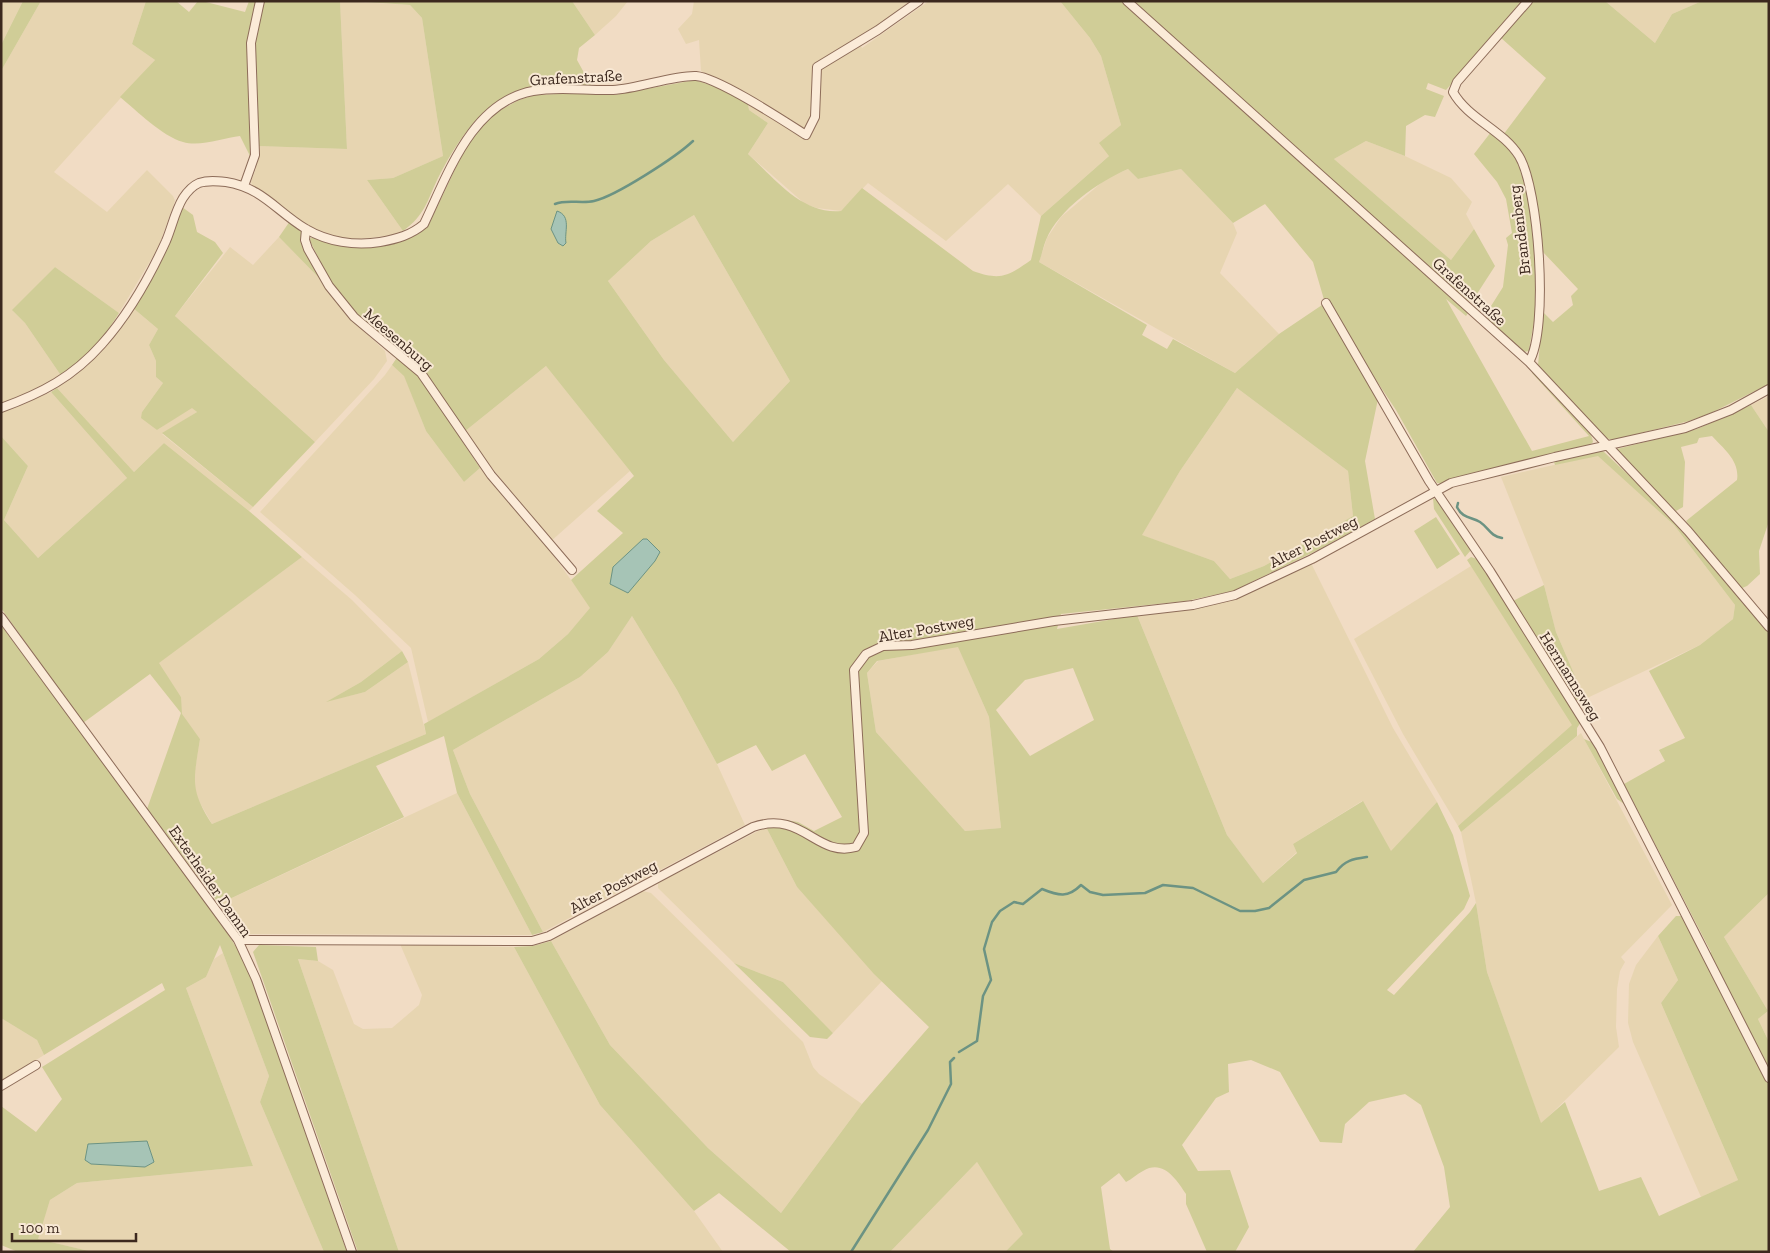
<svg xmlns="http://www.w3.org/2000/svg" width="1770" height="1253" font-family="'Zilla Slab',serif">
	<style>
		.farmland { fill: #e7d5b1 }
		.green { fill: #d0cd97; fill-rule: evenodd }
		.water { fill: #a6c4b6; stroke: #6c9383 }
		.lines { fill: none; stroke-linecap: round; stroke-linejoin: round }
		.stream { stroke: #6c9383; stroke-width: 2.5 }
		.street-casing { stroke: #8d6c59; stroke-width: 10 }
		.street { stroke: #fbebd8; stroke-width: 8 }
		.labels { text-anchor: middle; stroke-width: 4; stroke-linejoin: round; paint-order: stroke }
		.street-label { font-size: 16px; fill: #3c281e; stroke: #f8e8d4 }
	</style>
	<rect width="100%" height="100%" fill="#f1dcc4"/>
	<!-- farmland -->
	<path class="farmland" d="M1 1H23L1 45Z
		M41 1H146L132 44 155 60 54 172 107 212 147 170 173 196 175 201 158 248 119 313 55 267 13 311 25 323 62 377 38 392 1 406V71Z
		M340 1 410 5 422 18 443 156 393 178 367 180 403 231 394 235 353 240 337 237 314 229 253 188 251 182 256 168 257 146 347 149Z
		M572 1H628L616 16 595 35Z
		M694 1H910L858 40 862 48 929 1H1060L1090 38 1101 56 1121 125 1100 143 1110 155 1041 216 1008 184 946 241 868 183 841 211 817 208 805 204 748 154 768 123 749 110 750 98 701 71 699 40 686 44 678 29 692 14Z
		M1605 1H1702L1672 14 1655 43Z
		M1366 141 1405 156 1451 178 1472 202 1466 214 1474 229 1451 260 1334 159Z
		M1128 169 1138 179 1181 169 1233 223 1237 233 1220 273 1279 334 1235 373 1039 262 1047 238 1061 217 1107 178Z
		M694 215 790 381 733 442 664 360 608 281 651 241Z
		M279 237 321 280 352 320 385 351 387 361 374 379 315 442 175 316 230 247 253 265Z
		M133 308 158 329 149 345 156 361V377L163 383 142 412 157 430 192 407 197 412 162 434 253 507 249 511 164 443 134 472 57 388 100 353Z
		M392 365 404 375 426 431 464 482 480 468 551 552 591 608 568 634 539 659 428 722 411 648 355 595 260 512 385 375Z
		M546 366 630 471 550 542 464 432Z
		M1237 388 1348 471 1353 516 1264 566 1230 579 1214 561 1141 535 1180 471Z
		M51 392 127 478 38 558 4 520 28 466 1 436V413Z
		M1769 396V432L1751 405Z
		M1598 455 1674 525 1735 605 1733 619 1700 645 1585 699 1556 632 1544 585 1501 477Z
		M302 557 352 600 402 651 361 682 328 701 365 692 408 662 426 734 212 824 196 796 193 781 200 739 181 714V697L158 663Z
		M1307 564 1312 565 1393 728 1437 802 1391 852 1362 801 1293 844 1297 852 1263 883 1227 835 1137 615 1190 609 1236 599Z
		M1471 566 1573 725 1458 826 1403 734 1354 639Z
		M632 616 677 690 717 764 745 825 543 932 470 794 453 750 580 677 608 652Z
		M958 646 989 717 1001 828 965 831 876 732 867 673 878 661Z
		M1581 733 1672 905 1621 957 1625 962 1620 971 1617 989 1616 1027 1619 1047 1541 1124 1487 972 1476 903 1461 832Z
		M457 793 532 935 247 934 238 930 219 904Z
		M766 827 797 887 882 981 833 1033 783 982 734 963 658 888V883Z
		M643 891 651 893 803 1042 813 1067 819 1074 862 1104 781 1213 708 1148 610 1045 551 941Z
		M1769 893V1042L1758 1019 1768 1011 1724 937Z
		M1658 936 1678 980 1661 1003 1738 1180 1701 1197 1633 1042 1628 1023 1629 984 1636 965Z
		M400 944 514 947 600 1105 694 1211 723 1252H399L298 959 318 961 333 970 354 1024 363 1029 392 1028 419 1005 422 995Z
		M223 953 269 1076 260 1102 324 1252H93L37 1239 50 1200 77 1183 253 1166 186 988 206 977 214 959Z
		M1 1018 37 1040 44 1055 1 1082Z
		M977 1162 1024 1234 1005 1252H890Z"/>
	<!-- green -->
	<path class="green" d="M23 1H41L1 71V45Z
		M146 1H176L189 12 198 1H202L245 12 249 1H340L347 149 257 146 250 156 240 136C224 138 200 147 183 142 162 136 137 111 120 97L155 60 132 44Z
		M351 1H572L595 35 579 48 577 60 592 87C569 85 538 83 516 91 479 106 455 145 438 178 427 201 425 215 403 231L367 180 393 178 443 156 422 18 410 5Z
		M1060 1H1123C1235 108 1354 208 1468 313L1466 316 1446 299 1532 451 1589 436 1532 373V371C1546 385 1593 425 1593 442L1589 446 1445 484 1437 483 1396 410 1344 332 1349 352 1378 399 1365 461 1375 519 1320 549 1233 591 1186 601 1061 614 1057 629 1137 615 1227 835 1263 883 1297 853 1293 844 1363 801 1391 851 1437 802 1453 835 1470 896 1464 909 1387 990 1394 995 1470 912 1476 903 1487 972 1541 1123 1565 1102 1599 1191 1641 1177 1659 1216 1738 1180 1661 1003 1678 980 1658 936 1676 916H1682L1705 958 1711 952 1624 784 1665 761 1659 750 1685 738 1649 671 1700 645 1733 619 1735 605 1674 525 1598 456 1555 465 1554 462 1557 459 1598 449 1604 452 1670 514 1769 633V893L1724 937 1768 1011 1758 1019 1769 1042V1252H1413L1450 1207 1444 1167 1421 1105 1405 1094 1369 1102 1345 1124 1342 1143 1320 1142 1280 1072 1251 1060 1228 1064 1229 1092 1216 1098 1182 1145 1198 1171 1230 1170 1249 1227 1235 1252H1207L1186 1204V1194C1176 1179 1163 1159 1143 1171 1137 1174 1132 1179 1126 1182L1119 1173 1101 1187 1110 1249 1114 1252H1005L1023 1234 977 1162 890 1252H791L719 1193 694 1211 600 1105 514 947 533 946 551 941 610 1045 708 1148 781 1213 862 1104 929 1027 874 974 797 887 766 827 780 819 798 822 814 831 842 817 805 754 772 771 756 745 717 764 677 690 632 616 608 652 580 677 453 750 470 794 543 932 532 935 457 793 444 736 376 766 404 817 219 904 147 809 181 713 150 674 83 723 1 608V436L28 466 4 520 38 558 127 478 51 392 57 388 134 472 164 443 249 511 302 557 159 663 181 697 182 714 200 739C194 779 189 789 212 824L426 734 424 724 539 659 568 634 590 608 571 580 623 533 597 511 634 476 546 366 464 432 423 371 352 310 331 283 309 239 314 237 339 246 358 248 394 244 418 234 430 222 470 138 483 123 495 113 519 100 535 95 584 93 614 95 695 80 716 87 748 103 749 110 768 123 748 154C774 178 802 215 841 211L862 188 973 271C1001 281 1008 276 1031 260L1041 216 1109 156 1099 143 1121 125 1101 56 1090 38ZM1128 169 1138 179 1181 169 1233 223 1265 204 1313 262 1325 303 1279 334 1235 373 1173 339 1167 349 1142 335 1147 325 1039 262C1042 255 1043 247 1046 240 1059 209 1098 182 1128 169ZM694 215 790 381 733 442 664 360 608 281 651 241ZM1237 388 1348 471 1353 516 1264 566 1230 579 1214 561 1142 535 1180 471ZM958 647 989 717 1001 828 965 831 876 732 867 673 877 661ZM1073 668 1094 720 1030 756 996 710 1025 680Z
		M1131 1H1524L1446 90 1428 83 1426 89 1444 96 1435 117 1425 115 1406 126 1405 156 1366 141 1334 159 1451 260 1474 229 1495 266 1473 300 1467 301 1463 297V300Z
		M1532 1H1605L1655 43 1672 14 1702 1H1769V384L1711 413 1689 421 1613 440 1606 438 1538 365 1543 312 1553 322 1573 305 1571 296 1578 289 1542 251 1539 220 1527 166 1503 135 1546 78 1500 37Z
		M1491 132C1500 140 1509 148 1515 157 1533 186 1538 271 1536 305 1535 321 1531 336 1529 351L1524 352 1488 319 1486 314 1503 287 1508 245 1506 238 1512 233 1506 199 1497 182 1474 154Z
		M182 207 193 215 197 232 215 242 223 253 175 316 315 442 253 507 162 433 197 412 192 408 157 430 141 418 142 412 163 383 156 377V361L149 345 158 329 133 308 175 229Z
		M290 221 302 230 303 242 321 280 279 237Z
		M55 267 119 313 101 341 62 377 25 323 12 310Z
		M398 356 416 371 480 468 464 482 426 431 404 376 392 365Z
		M1751 405 1769 432V521L1759 551 1760 574 1747 586 1740 589 1686 521 1737 480C1740 461 1724 449 1712 436L1699 438 1697 443 1681 447 1685 462 1683 507 1676 511 1630 466 1617 449 1697 429Z
		M1433 498 1441 503 1471 550 1465 557 1434 509Z
		M1436 517 1460 554 1437 569 1414 531Z
		M1471 557 1477 559 1581 722 1577 728V736L1461 832 1458 826 1572 725 1467 560Z
		M1544 585 1556 632 1585 699 1575 700 1513 601Z
		M1 625 217 917 238 950 253 982 347 1252H324L260 1102 269 1076 220 945 206 977 186 988 253 1166 77 1183 50 1200 38 1239 93 1252H18L1 1245V1106L36 1132 62 1099 42 1067 165 990 162 983 44 1055 37 1040 1 1018ZM147 1142 154 1162 145 1167 91 1164Z
		M402 651 408 662 365 692 326 702 361 682Z
		M1584 739 1594 743 1627 806 1617 799Z
		M259 945 316 947 318 961 298 959 399 1252H358L253 952Z
		M734 963 783 982 833 1033 827 1039 810 1037Z"/>
	<!-- water -->
	<path class="water" d="M557 211C572 216 564 232 566 243L563 246 558 243 551 229Z
		M643 539H647L660 552 655 561 628 593 610 584 613 567Z
		M147 1141 154 1162 145 1167 91 1164 85 1160 88 1144Z"/>
	<g class="lines">
		<!-- stream -->
		<path class="stream" d="M555 204C567 199 581 204 594 201 616 196 676 157 693 141
			M1458 503 1457 507C1462 518 1471 517 1480 522 1489 528 1490 536 1502 538
			M959 1052 977 1041 983 996 991 980 984 949 992 922 1000 911 1014 902 1023 904 1042 889C1059 896 1068 898 1081 885L1090 892 1103 895 1145 893 1163 885 1193 888 1240 911H1255L1269 908 1304 880 1336 872C1345 860 1353 859 1367 857
			M851 1252 928 1130 951 1084 950 1062 954 1058"/>
		<!-- street casing -->
		<g class="street-casing">
			<path id="street" d="M1127 1 1529 362 1688 531 1769 627
				M1528 1 1457 82 1453 92C1468 119 1503 130 1519 156 1539 189 1549 329 1529 362
				M244 186 255 155 251 43 260 1
				M306 229 305 240 308 249 329 286 354 317 421 373 491 475 572 570
				M1326 303 1429 481 1490 571 1600 747 1769 1078
				M1 408C42 393 73 377 102 344 128 315 150 276 166 241 172 227 175 211 183 198 187 192 192 186 199 183 208 180 217 181 226 182 263 188 276 211 306 229 328 242 355 246 380 242 397 239 411 235 424 224 448 174 472 102 533 91 559 86 587 91 613 90 638 89 673 75 696 76 719 78 784 121 806 135L815 117 817 67 878 30 919 1
				M1 617 238 940 256 979 352 1252
				M238 940 532 941 549 936 753 827C803 810 816 858 856 847L864 833 854 670 866 654 883 646 912 645 1054 621 1193 605 1235 595 1312 559 1451 483 1555 457 1685 428 1731 410 1769 389
				M1 1086 36 1065"/>
		</g>
		<!-- street -->
		<use href="#street" class="street"/>
	</g>
	<g class="labels">
		<!-- street labels -->
		<g class="street-label">
			<text transform="translate(576 77) rotate(-3)" y="6">Grafenstraße</text>
			<text transform="translate(1519 230) rotate(-97)" y="6">Brandenberg</text>
			<text transform="translate(1470 291) rotate(42)" y="6">Grafenstraße</text>
			<text transform="translate(399 339) rotate(41)" y="6">Meesenburg</text>
			<text transform="translate(1313 541) rotate(-27)" y="6">Alter Postweg</text>
			<text transform="translate(926 628) rotate(-10)" y="6">Alter Postweg</text>
			<text transform="translate(1571 676) rotate(58)" y="6">Hermannsweg</text>
			<text transform="translate(211 881) rotate(55)" y="6">Exterheider Damm</text>
			<text transform="translate(613 886) rotate(-28)" y="6">Alter Postweg</text>
		</g>
	</g>
	<!-- border -->
	<rect width="1770" height="1253" fill="none" stroke="#3c281e" stroke-width="5"/>
	<!-- scale -->
	<path d="M12 1233v8h124v-8" fill="none" stroke="#3c281e" stroke-width="2.5"/>
	<text x="20" y="1233" font-size="15" fill="#3c281e" stroke="#f8e8d4" stroke-width="4" paint-order="stroke">100 m</text>
</svg>
